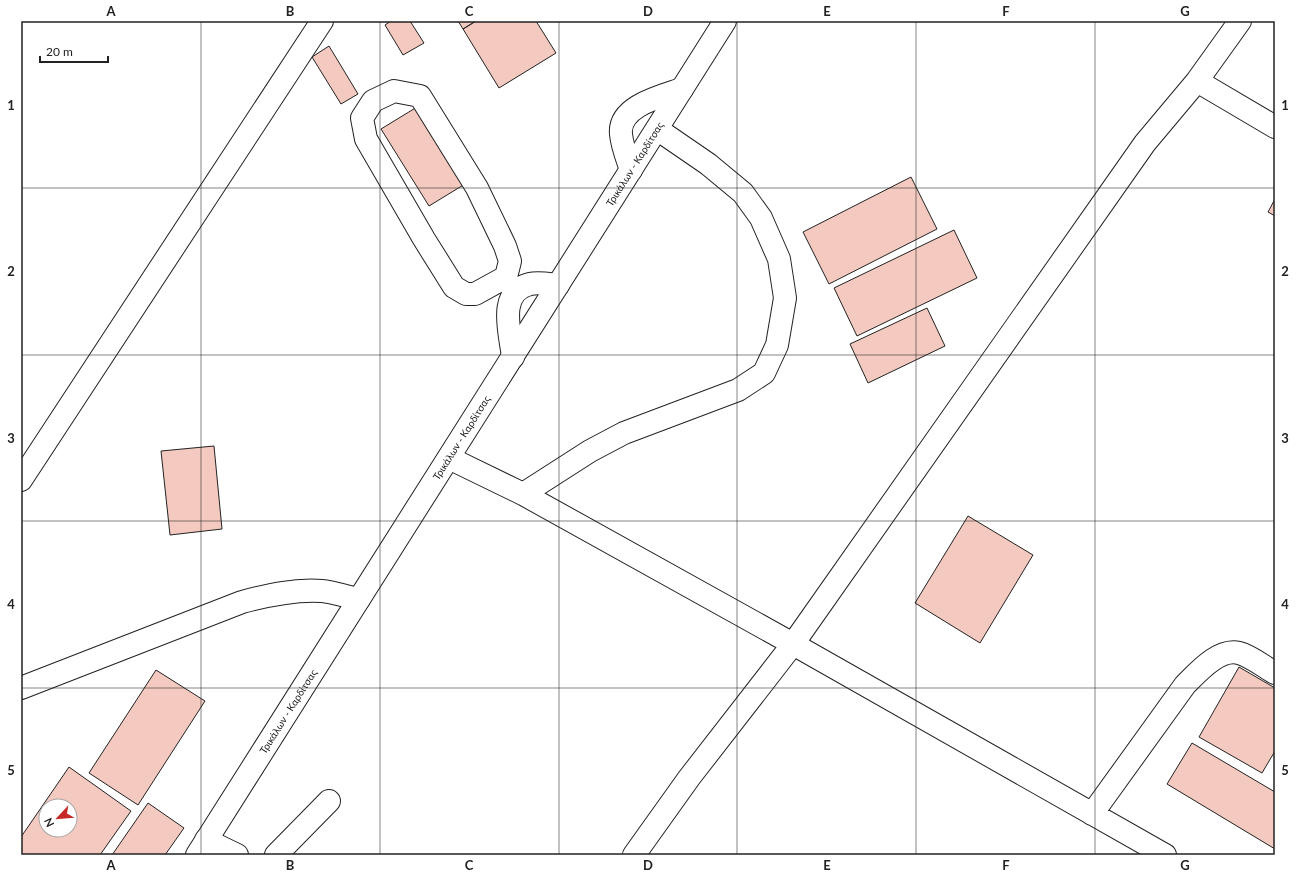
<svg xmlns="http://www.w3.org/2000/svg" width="1296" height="876" font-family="Lato,sans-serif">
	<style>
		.building { fill: #f3c9c0; stroke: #222; fill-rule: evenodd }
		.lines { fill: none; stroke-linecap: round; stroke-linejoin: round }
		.minor-casing { stroke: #222; stroke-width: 24 }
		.major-casing { stroke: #222; stroke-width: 24 }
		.minor { stroke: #fff; stroke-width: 22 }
		.major { stroke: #fff; stroke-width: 22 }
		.grid { fill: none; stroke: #222; stroke-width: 1; stroke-opacity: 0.55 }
		.labels { text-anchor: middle; stroke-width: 3; stroke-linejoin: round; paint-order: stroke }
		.street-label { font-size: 10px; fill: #222; stroke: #fff }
		.neatline { fill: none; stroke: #222; stroke-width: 1.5 }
		.grid-label { font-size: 13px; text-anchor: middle; font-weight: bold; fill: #222 }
	</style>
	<rect width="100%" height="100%" fill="#fff"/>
	<!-- building -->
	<path class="building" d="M391 21H410L424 43 403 55 385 25Z
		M458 21H476L463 29Z
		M476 21H536L556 53 499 88 463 29Z
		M329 46 358 94 341 104 312 57Z
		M417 107 465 184 429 206 381 129Z
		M911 177 937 229 829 284 803 232Z
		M1275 199V216L1268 212Z
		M954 230 977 278 857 336 834 288Z
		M927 308 945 346 868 383 850 344Z
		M214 446 222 529 170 535 161 451Z
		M968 516 1033 555 980 643 915 603Z
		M1239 667 1275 688V751L1262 773 1199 737Z
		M156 670 205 701 138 805 89 773Z
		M1192 743 1275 792V849L1167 784Z
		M69 767 131 811 100 855H21V837ZM46 806H70V830H46Z
		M148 803 184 828 165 855H112Z"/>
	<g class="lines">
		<!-- minor casing -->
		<g class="minor-casing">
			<path id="minor" d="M1197 81 1275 127
				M394 91 420 96 477 188 505 246 510 261 506 277 475 294H466L454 287 424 239 366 139 362 118 373 101Z
				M631 170C627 158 622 146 621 134 618 106 662 96 682 89
				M513 357C510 332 497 292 530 284 538 282 549 284 558 285
				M449 458 523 494 793 644 1165 855
				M21 480 322 21
				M523 494 590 451 624 433 738 390 764 373 777 345 785 298 779 259 761 218 743 193 708 164 657 129
				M21 688 242 602C268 595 295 589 322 591 334 592 347 597 359 599
				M1092 814 1185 685C1198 672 1219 648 1239 653 1251 656 1264 667 1275 673
				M206 840 237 855
				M276 855 329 801
				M634 855 689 778 793 644 1145 143 1197 81 1240 21"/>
		</g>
		<!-- major casing -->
		<g class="major-casing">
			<g id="major">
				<path id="s1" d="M197 855 725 21"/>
			</g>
		</g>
		<!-- minor -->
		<use href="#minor" class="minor"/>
		<!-- major -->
		<use href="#major" class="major"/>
	</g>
	<!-- grid -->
	<path class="grid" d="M201 21V855M380 21V855M559 21V855M737 21V855M916 21V855M1095 21V855M21 188H1275M21 355H1275M21 521H1275M21 688H1275"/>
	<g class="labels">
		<!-- street labels -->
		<g class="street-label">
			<text dy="4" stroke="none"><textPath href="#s1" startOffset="818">Τρικάλων - Καρδίτσας</textPath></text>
			<text dy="4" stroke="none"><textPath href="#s1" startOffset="494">Τρικάλων - Καρδίτσας</textPath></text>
			<text dy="4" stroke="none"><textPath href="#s1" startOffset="170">Τρικάλων - Καρδίτσας</textPath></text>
		</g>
	</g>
	<!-- border -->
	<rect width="1296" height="876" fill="none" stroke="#ffffff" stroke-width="44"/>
	<!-- north arrow -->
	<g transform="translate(58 818) rotate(244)"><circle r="19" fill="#ffffff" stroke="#a7a7a7"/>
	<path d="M0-3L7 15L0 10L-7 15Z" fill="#c62828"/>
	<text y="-6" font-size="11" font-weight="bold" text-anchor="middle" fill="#222222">N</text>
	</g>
	<!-- scale -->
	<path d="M40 56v6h68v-6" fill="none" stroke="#222222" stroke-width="2"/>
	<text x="46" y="56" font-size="12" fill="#222222" stroke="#ffffff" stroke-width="3" paint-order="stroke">20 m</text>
	<rect x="22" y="22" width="1252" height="832" class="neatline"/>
	<g class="grid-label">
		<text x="111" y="16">A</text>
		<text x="290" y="16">B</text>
		<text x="469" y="16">C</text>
		<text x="648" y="16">D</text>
		<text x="827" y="16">E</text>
		<text x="1006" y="16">F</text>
		<text x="1185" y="16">G</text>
		<text x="11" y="110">1</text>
		<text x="1285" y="110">1</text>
		<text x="11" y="276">2</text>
		<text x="1285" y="276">2</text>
		<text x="11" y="443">3</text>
		<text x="1285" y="443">3</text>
		<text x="11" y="609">4</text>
		<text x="1285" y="609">4</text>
		<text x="11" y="775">5</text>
		<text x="1285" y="775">5</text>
		<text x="111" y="870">A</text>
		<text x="290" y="870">B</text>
		<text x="469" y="870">C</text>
		<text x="648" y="870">D</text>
		<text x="827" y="870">E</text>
		<text x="1006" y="870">F</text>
		<text x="1185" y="870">G</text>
	</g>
</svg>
